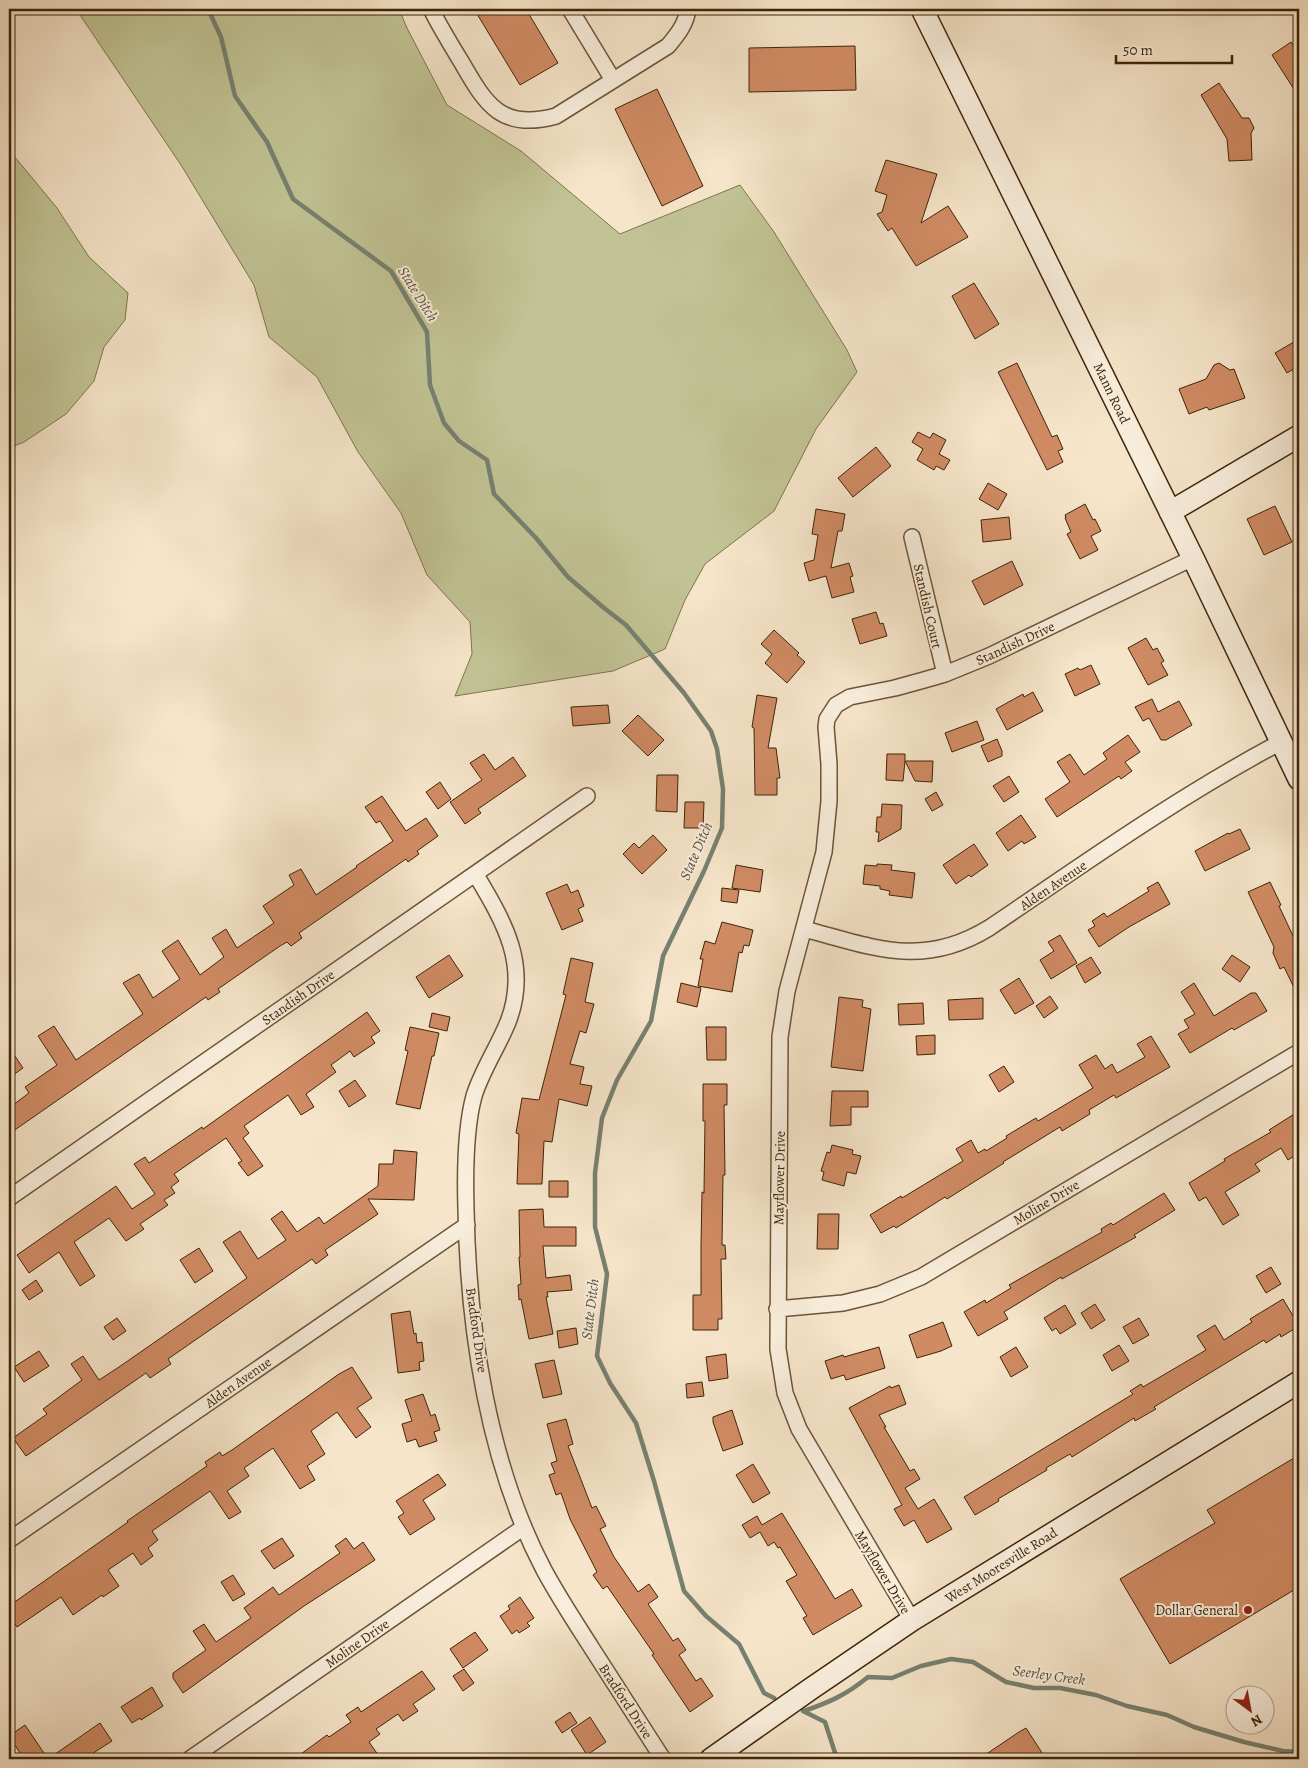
<svg xmlns="http://www.w3.org/2000/svg" width="1308" height="1768" font-family="Alegreya,serif">
	<style>
		.green { fill: #c1c394; stroke: #80744e }
		.lines { fill: none; stroke-linecap: round; stroke-linejoin: round }
		.stream { stroke: #778170; stroke-width: 4.5 }
		.building { fill: #d08b64; stroke: #3e2507 }
		.street-casing { stroke: #6c5538; stroke-width: 18 }
		.secondary-casing { stroke: #3e2507; stroke-width: 24 }
		.street { stroke: #f9eedd; stroke-width: 15 }
		.secondary { stroke: #f9eedd; stroke-width: 21 }
		.poi-dot { fill: #8f2418; stroke: #f9eedd; stroke-width: 2 }
		.labels { text-anchor: middle; stroke-width: 4; stroke-linejoin: round; paint-order: stroke }
		.street-label { font-size: 14px; fill: #3e2507; stroke: #f9eedd }
		.poi-label { font-size: 14px; fill: #3e2507; stroke: #f9eedd; text-anchor: end }
		.water-label { font-size: 15px; font-style: italic; fill: #5a533c; stroke: #f9eedd }
	</style>
	<rect width="100%" height="100%" fill="#f6e5ca"/>
	<filter id="stains"><feTurbulence type="fractalNoise" baseFrequency=".004" numOctaves="4"/><feColorMatrix values="0 0 0 0 .2 0 0 0 0 .09 0 0 0 0 .02 0 0 0 .5 -.17"/></filter>
	<radialGradient id="worn" r=".72"><stop offset=".6" stop-color="#630" stop-opacity="0"/><stop offset="1" stop-color="#630" stop-opacity=".3"/></radialGradient>
	<!-- green -->
	<path class="green" d="M76 9H399L407 28 447 105 521 151 620 234 740 185 774 232 847 350 857 372 816 429 774 511 705 564 685 600 665 649 613 671 455 696 472 654 470 622 427 575 401 513 358 452 317 377 269 337 254 285 181 165Z
		M9 150 57 208 89 257 128 293 125 320 104 347 94 381 66 414 24 442 9 448Z"/>
	<g class="lines">
		<!-- stream -->
		<path class="stream" d="M208 9 221 37 235 96 267 142 293 199 391 271 427 332 430 385 444 423 459 441 487 460 494 494 536 538 568 577 604 608 626 625 684 693 711 731 717 749 723 789 722 828 704 871 663 956 651 1021 617 1080 602 1118 595 1173V1227L607 1274 597 1356 610 1383 636 1423 654 1481 684 1591 706 1616 739 1644 764 1693 774 1698
			M803 1711 825 1722 837 1759
			M804 1711C830 1702 846 1695 868 1677L892 1678 921 1666 951 1659 973 1662 1006 1682 1034 1688H1060L1096 1695 1127 1706 1167 1715 1194 1727 1244 1742 1283 1751 1299 1752"/>
	</g>
	<!-- building -->
	<path class="building" d="M474 9H526L558 63 520 85Z
		M1291 42 1299 54V97L1272 55Z
		M855 46 856 90 749 92V48Z
		M1219 83 1242 118H1249L1254 128 1251 133 1252 160 1229 161 1227 139 1201 95Z
		M657 89 703 186 662 206 615 109Z
		M886 160 937 174 921 223 948 206 968 237 916 266 892 228 888 231 877 214 882 212 887 195 875 191Z
		M974 283 999 324 975 339 952 296Z
		M1299 339V366L1287 373 1275 353Z
		M1017 363 1052 437 1057 435 1063 449 1058 451 1063 462 1047 470 998 372Z
		M1219 363 1230 370 1234 369 1245 398 1209 410 1207 407 1189 414 1179 389 1206 379 1214 365Z
		M918 432 930 438 933 433 946 440 939 454 950 460 944 470 936 466 934 470 917 460 923 449 912 442Z
		M876 447 891 466 853 497 838 478Z
		M988 483 1007 494 998 510 979 499Z
		M1085 504 1093 520 1095 519 1101 531 1091 536 1098 550 1080 559 1067 534 1071 532 1065 518H1066L1065 515Z
		M1275 506 1292 542 1264 555 1247 519Z
		M816 509 845 514 842 531H838L831 568 849 563 853 576 850 577 854 592 832 598 826 576 809 581 804 563 814 560 818 535 812 534Z
		M1009 517 1011 539 983 542 981 520Z
		M1012 561 1023 585 984 605 972 581Z
		M876 612 880 624 883 623 887 636 860 644 852 619Z
		M774 630 799 653 797 655 805 662 787 683 765 663 772 654 761 644Z
		M1146 638 1153 650 1157 648 1164 661 1161 663 1168 675 1148 685 1128 648Z
		M1091 665 1100 684 1075 696 1065 674 1078 668 1080 670Z
		M1033 692 1043 711 1007 730 996 709 1023 694 1024 697Z
		M757 695 777 698 768 748H776L780 778H777V795H755L754 728 752 727Z
		M1152 699 1158 712 1179 701 1192 725 1166 740H1161L1149 718 1143 721 1135 707Z
		M608 705 610 723 573 726 571 707Z
		M638 715 664 740 648 756 622 731Z
		M977 721 984 740 952 752 945 733Z
		M1128 735 1140 752 1125 762 1132 771 1121 779 1119 776 1057 817 1045 799 1070 782 1057 762 1070 754 1084 775 1107 759 1103 753Z
		M997 739 1002 751V756L988 762 981 746Z
		M484 754 495 770 513 757 526 776 478 809 481 813 465 824 450 802 482 780 470 763Z
		M887 754H905V761H933L932 782 915 781 905 761 903 781 886 780Z
		M657 775H678L677 812 656 811Z
		M1009 776 1019 792 1004 802 993 786Z
		M440 782 451 799 438 809 426 792Z
		M936 792 943 805 932 811 925 799Z
		M382 796 406 831 426 818 438 836 417 851 419 854 408 862 406 859 299 933 302 938 291 946 287 942 280 946 218 989 220 992 208 1000 206 997 9 1134V1108L29 1093 25 1087 57 1065 38 1036 54 1026 76 1060 143 1014 123 983 139 974 153 998 180 979 162 951 178 940 200 975 224 957 212 938 226 929 237 948 274 923 263 906 294 885 289 875 301 869 316 895 357 867 356 866 393 841 380 821 376 823 365 807Z
		M685 802H704L703 828H684Z
		M882 804 902 805 901 829 878 842 879 832H876L877 817H881Z
		M1021 815 1036 837 1024 844 1022 841 1008 851 996 833Z
		M1240 829 1250 849 1205 871 1195 851 1228 833 1229 834Z
		M653 835 667 850 642 874 623 854 634 843 639 848Z
		M974 844 988 865 971 877 969 875 956 884 943 865Z
		M877 864 892 865 891 870 915 873 912 898 889 895 890 891 880 889V886L863 884 865 865 877 866Z
		M736 865 763 870 760 892 732 888Z
		M1158 882 1170 904 1129 927 1099 947 1088 930 1095 926 1092 921 1104 913 1107 917 1149 891 1147 888Z
		M1270 882 1281 905 1279 906 1294 938 1299 935V998L1284 967 1280 969 1273 953 1274 947 1248 892Z
		M567 884 571 893 578 890 584 906 578 909 583 921 562 930 546 893Z
		M722 888 739 890 737 903 721 901Z
		M722 922 753 930 749 946 744 945 742 953 739 952 732 992 698 986 703 959H700L705 941 715 944Z
		M1060 935 1077 963 1051 979 1040 960 1054 951 1048 942Z
		M449 955 463 976 429 998 416 977Z
		M1232 955 1250 967 1240 982 1222 969Z
		M1091 957 1101 973 1085 983 1076 966Z
		M571 958 593 963 585 1002 594 1004 586 1033 580 1031 570 1064 584 1067 580 1084 592 1086 587 1106 559 1099 552 1142 544 1141 542 1184H517L519 1134 516 1133 522 1098 539 1100 566 995 563 994Z
		M1019 978 1034 1003 1015 1014 1000 990Z
		M681 983 701 988 697 1007 677 1002Z
		M1194 983 1214 1016 1251 993H1256L1267 1011 1234 1030 1232 1028 1190 1053 1178 1034 1189 1028 1184 1020 1195 1014 1181 992Z
		M1050 996 1058 1008 1044 1018 1036 1006Z
		M839 997 863 1000 862 1007 871 1009 863 1071 831 1067Z
		M983 998V1019L949 1020 948 1000Z
		M923 1003 924 1024 899 1025 898 1004Z
		M367 1012 380 1031 371 1037 375 1043 354 1057 350 1051 331 1065 336 1072 306 1094 314 1107 301 1115 288 1095 244 1126 249 1133 243 1138 263 1166 248 1176 238 1163 242 1161 226 1138 174 1174 179 1181 171 1187 175 1193 164 1200 168 1205 140 1224 144 1229 126 1241 109 1218 74 1242 95 1276 80 1286 59 1252 29 1273 17 1255 116 1186 132 1209 155 1194 134 1164 145 1157 149 1163 202 1127 203 1129Z
		M432 1013 450 1017 447 1031 429 1027Z
		M410 1027 439 1033 434 1056H432L420 1109 396 1104 408 1051 405 1050Z
		M706 1027H726V1060H707Z
		M935 1035V1054L917 1055 916 1036Z
		M1151 1036 1170 1067 1116 1098 1114 1095 1089 1110 1090 1114 1062 1131 1060 1127 1003 1162 1004 1163 947 1199 945 1197 896 1228 894 1226 881 1233 870 1215 901 1196 902 1198 963 1161 956 1149 971 1140 978 1153 985 1149 986 1151 1007 1138 1006 1136 1036 1118 1038 1121 1093 1088 1079 1065 1096 1055 1105 1069 1112 1064 1117 1073 1145 1057 1137 1044Z
		M9 1047 23 1068 9 1078Z
		M1004 1066 1014 1082 999 1092 989 1075Z
		M355 1080 366 1096 349 1107 339 1091Z
		M703 1084H727V1105H724L725 1175H723L722 1245H725L726 1259H721L722 1319H718V1330H693V1295H701V1245L702 1192 704 1193 705 1121H703Z
		M832 1091H868V1107H851V1125L830 1126Z
		M1299 1111V1153L1288 1160 1281 1148 1255 1164 1260 1171 1225 1192 1239 1215 1223 1225 1206 1197 1199 1201 1189 1183 1225 1161 1224 1159 1271 1132 1269 1130Z
		M832 1145 853 1150 852 1154 861 1156 856 1174 847 1172 844 1186 822 1180 824 1172 821 1171 827 1152 830 1153Z
		M394 1150 417 1152 414 1200 368 1199 378 1214 325 1250 328 1255 316 1264 312 1259 168 1359 171 1364 150 1378 146 1373 26 1456 13 1438 47 1414 43 1409 82 1380 71 1364 83 1356 99 1380 119 1367 247 1278 223 1242 240 1231 258 1259 286 1240 271 1219 282 1211 297 1232 319 1217 324 1224 378 1186 379 1164H393Z
		M549 1181H568V1197H549Z
		M1164 1193 1175 1210 1134 1235 1136 1237 1062 1279 1061 1277 1004 1312 1008 1319 978 1336 964 1312 985 1300 986 1303 1011 1288 1009 1285 1102 1232 1101 1229 1111 1223 1113 1225Z
		M543 1209 544 1227H576V1246H543L546 1278 570 1275 572 1290 547 1292 548 1297H546L553 1334 529 1339 521 1299 519 1300 518 1285 521 1284 519 1257H520L519 1210Z
		M818 1214H839L838 1249H817Z
		M199 1248 213 1271 195 1283 180 1260Z
		M1271 1267 1281 1284 1266 1293 1256 1276Z
		M36 1280 43 1291 29 1300 22 1290Z
		M1283 1299 1299 1326 1281 1337 1280 1334 1266 1343 1264 1340 1154 1407 1156 1409 1135 1421 1134 1418 1072 1457 1070 1454 1046 1468 1047 1470 998 1499 999 1501 975 1515 964 1497 1133 1394 1130 1391 1141 1384 1143 1387 1206 1350 1197 1336 1215 1325 1224 1340 1252 1322 1250 1319Z
		M1095 1304 1105 1320 1091 1329 1081 1313Z
		M1065 1305 1076 1324 1060 1334 1056 1328 1052 1331 1044 1318Z
		M410 1311 414 1334 416 1333 417 1343 422 1342 424 1361 419 1362 420 1370 398 1373 391 1314Z
		M117 1318 126 1331 113 1340 104 1327Z
		M1139 1318 1149 1335 1133 1344 1123 1327Z
		M943 1322 952 1346 941 1351 917 1358 909 1335Z
		M576 1328 578 1344 559 1348 557 1331Z
		M1119 1345 1129 1361 1112 1371 1103 1355Z
		M879 1347 885 1368 846 1380 844 1375 831 1379 825 1361 843 1355 844 1357Z
		M1016 1347 1028 1367 1011 1377 1000 1357Z
		M39 1351 49 1366 24 1382 14 1367Z
		M726 1354 728 1378 709 1381 706 1357Z
		M554 1360 562 1394 543 1398 535 1364Z
		M352 1367 372 1398 357 1408 371 1427 356 1438 337 1412 311 1431 325 1454 307 1466 315 1480 300 1489 273 1448 244 1468 249 1476 227 1491 241 1512 229 1519 210 1491 152 1531 158 1540 148 1548 153 1556 141 1565 133 1553 108 1570 119 1586 103 1597 102 1595 73 1615 61 1597 17 1627 9 1615V1606L128 1522 127 1521 207 1466 205 1462 220 1452 222 1456 232 1450 339 1374Z
		M702 1382 704 1396 687 1398 686 1384Z
		M899 1385 906 1404 879 1415 886 1427H884L910 1471 914 1469 920 1479 905 1488 918 1509 934 1499 952 1529 927 1543 914 1520 904 1526 894 1509 902 1505 849 1408 890 1386 891 1388Z
		M423 1394 431 1416 435 1414 440 1430 434 1432 437 1441 419 1447 416 1439 407 1442 402 1424 412 1421 405 1400Z
		M732 1410 743 1444 723 1451 713 1422V1417Z
		M566 1419 573 1444 568 1446 592 1508 596 1506 606 1526 600 1529 614 1557 638 1592 649 1584 658 1597 648 1604 673 1641 678 1638 686 1650 679 1655 696 1681 701 1678 713 1696 690 1712 652 1655 654 1654 607 1586 603 1589 593 1575 597 1572 570 1519 561 1493 556 1495 549 1475 555 1473 551 1463 557 1461 547 1424Z
		M1299 1455V1587L1170 1664 1120 1579 1215 1523 1207 1510Z
		M753 1464 770 1493 753 1503 736 1475Z
		M438 1474 446 1485 423 1500 435 1519 410 1535 398 1517 404 1513 396 1501Z
		M782 1513 835 1599 852 1589 862 1606 813 1635 803 1618 807 1616 786 1581 797 1575 780 1547 778 1548 774 1542 768 1546 760 1532 750 1538 742 1525 757 1516 762 1525Z
		M282 1538 294 1556 274 1569 261 1551Z
		M346 1538 354 1549 363 1542 375 1560 304 1606 183 1693 173 1678V1673L206 1650 193 1631 204 1624 216 1642 251 1618 244 1608 273 1587 279 1595 340 1553 335 1546Z
		M233 1575 245 1594 233 1601 221 1582Z
		M520 1597 534 1618 527 1623 530 1626 519 1633 517 1630 512 1634 500 1616 510 1609 508 1606Z
		M475 1632 488 1650 463 1668 450 1649Z
		M464 1669 474 1683 463 1691 453 1676Z
		M422 1671 435 1689 413 1704 418 1711 403 1721 398 1714 376 1729 380 1734 369 1742 381 1759H294L327 1735 329 1737 351 1722 346 1715 358 1707 361 1712Z
		M152 1687 163 1706 141 1720 140 1718 132 1723 121 1707Z
		M570 1712 577 1723 562 1733 555 1722Z
		M590 1717 606 1742 587 1755 571 1730Z
		M100 1723 112 1741 84 1759H24L9 1736 25 1725 48 1759Z
		M1026 1728 1046 1759H979L1019 1732Z"/>
	<g class="lines">
		<!-- street casing -->
		<g class="street-casing">
			<path id="street" d="M431 9C440 27 451 45 462 63 486 105 502 131 556 116L668 46C678 34 686 24 688 9
				M570 9 613 80
				M912 537 945 674
				M476 875C504 922 530 965 508 1022 498 1047 482 1070 474 1096 465 1129 465 1175 466 1209 468 1328 488 1464 544 1570 558 1596 575 1622 591 1647 615 1684 639 1722 663 1759
				M804 929C873 947 922 969 989 928 1085 863 1179 796 1281 742
				M9 1198 587 796
				M777 1309 843 1303 880 1294 921 1277 1299 1052
				M9 1540 467 1225
				M912 1620 799 1429 785 1393 778 1349 780 1037 787 991 824 852 829 801V764L826 727 827 719 836 705 850 697 895 688 924 680 945 674 989 656 1193 558
				M190 1759 524 1527"/>
		</g>
		<!-- secondary casing -->
		<g class="secondary-casing">
			<path id="secondary" d="M922 9 1193 558 1299 779
				M1170 512 1299 436
				M711 1759 812 1688 912 1620 1299 1382"/>
		</g>
		<!-- street -->
		<use href="#street" class="street"/>
		<!-- secondary -->
		<use href="#secondary" class="secondary"/>
	</g>
	<!-- markers -->
	<circle class="poi-dot" cx="1248" cy="1610" r="5"/>
	<g class="labels">
		<!-- street labels -->
		<g class="street-label">
			<text transform="translate(1112 393) rotate(64)" y="5">Mann Road</text>
			<text transform="translate(928 606) rotate(77)" y="5">Standish Court</text>
			<text transform="translate(1015 643) rotate(-25)" y="5">Standish Drive</text>
			<text transform="translate(1053 885) rotate(-34)" y="5">Alden Avenue</text>
			<text transform="translate(298 997) rotate(-35)" y="5">Standish Drive</text>
			<text transform="translate(779 1178) rotate(-89)" y="5">Mayflower Drive</text>
			<text transform="translate(1046 1202) rotate(-31)" y="5">Moline Drive</text>
			<text transform="translate(477 1330) rotate(82)" y="5">Bradford Drive</text>
			<text transform="translate(238 1382) rotate(-35)" y="5">Alden Avenue</text>
			<text transform="translate(1001 1565) rotate(-32)" y="5">West Mooresville Road</text>
			<text transform="translate(883 1572) rotate(59)" y="5">Mayflower Drive</text>
			<text transform="translate(357 1643) rotate(-35)" y="5">Moline Drive</text>
			<text transform="translate(626 1701) rotate(57)" y="5">Bradford Drive</text>
		</g>
		<!-- poi labels -->
		<g class="poi-label">
			<text x="1238" y="1615">Dollar General</text>
		</g>
		<!-- water labels -->
		<g class="water-label">
			<text transform="translate(418 294) rotate(58)" y="5">State Ditch</text>
			<text transform="translate(696 851) rotate(-67)" y="5">State Ditch</text>
			<text transform="translate(590 1309) rotate(-83)" y="5">State Ditch</text>
			<text transform="translate(1049 1675) rotate(8)" y="5">Seerley Creek</text>
		</g>
	</g>
	<!-- margin -->
	<rect width="1308" height="1768" fill="none" stroke="#f6e5ca" stroke-width="30"/>
	<rect x="10" y="10" width="1288" height="1748" fill="none" stroke="#3e2507" stroke-width="2.5"/>
	<rect x="15" y="15" width="1278" height="1738" fill="none" stroke="#3e2507"/>
	<!-- north arrow -->
	<g transform="translate(1250 1710) rotate(148)"><circle r="24" fill="#f9eedd" stroke="#ae9e87"/>
	<path d="M0-4L9 19L0 12L-9 19Z" fill="#8f2418"/>
	<text y="-8" font-size="14" font-weight="bold" text-anchor="middle" fill="#3e2507">N</text>
	</g>
	<!-- scale -->
	<path d="M1116 55v8h116v-8" fill="none" stroke="#3e2507" stroke-width="2.5"/>
	<text x="1123" y="55" font-size="15" fill="#3e2507" stroke="#f9eedd" stroke-width="4" paint-order="stroke">50 m</text>
	<rect width="100%" height="100%" filter="url(#stains)"/>
	<rect width="100%" height="100%" fill="url(#worn)"/>
</svg>
